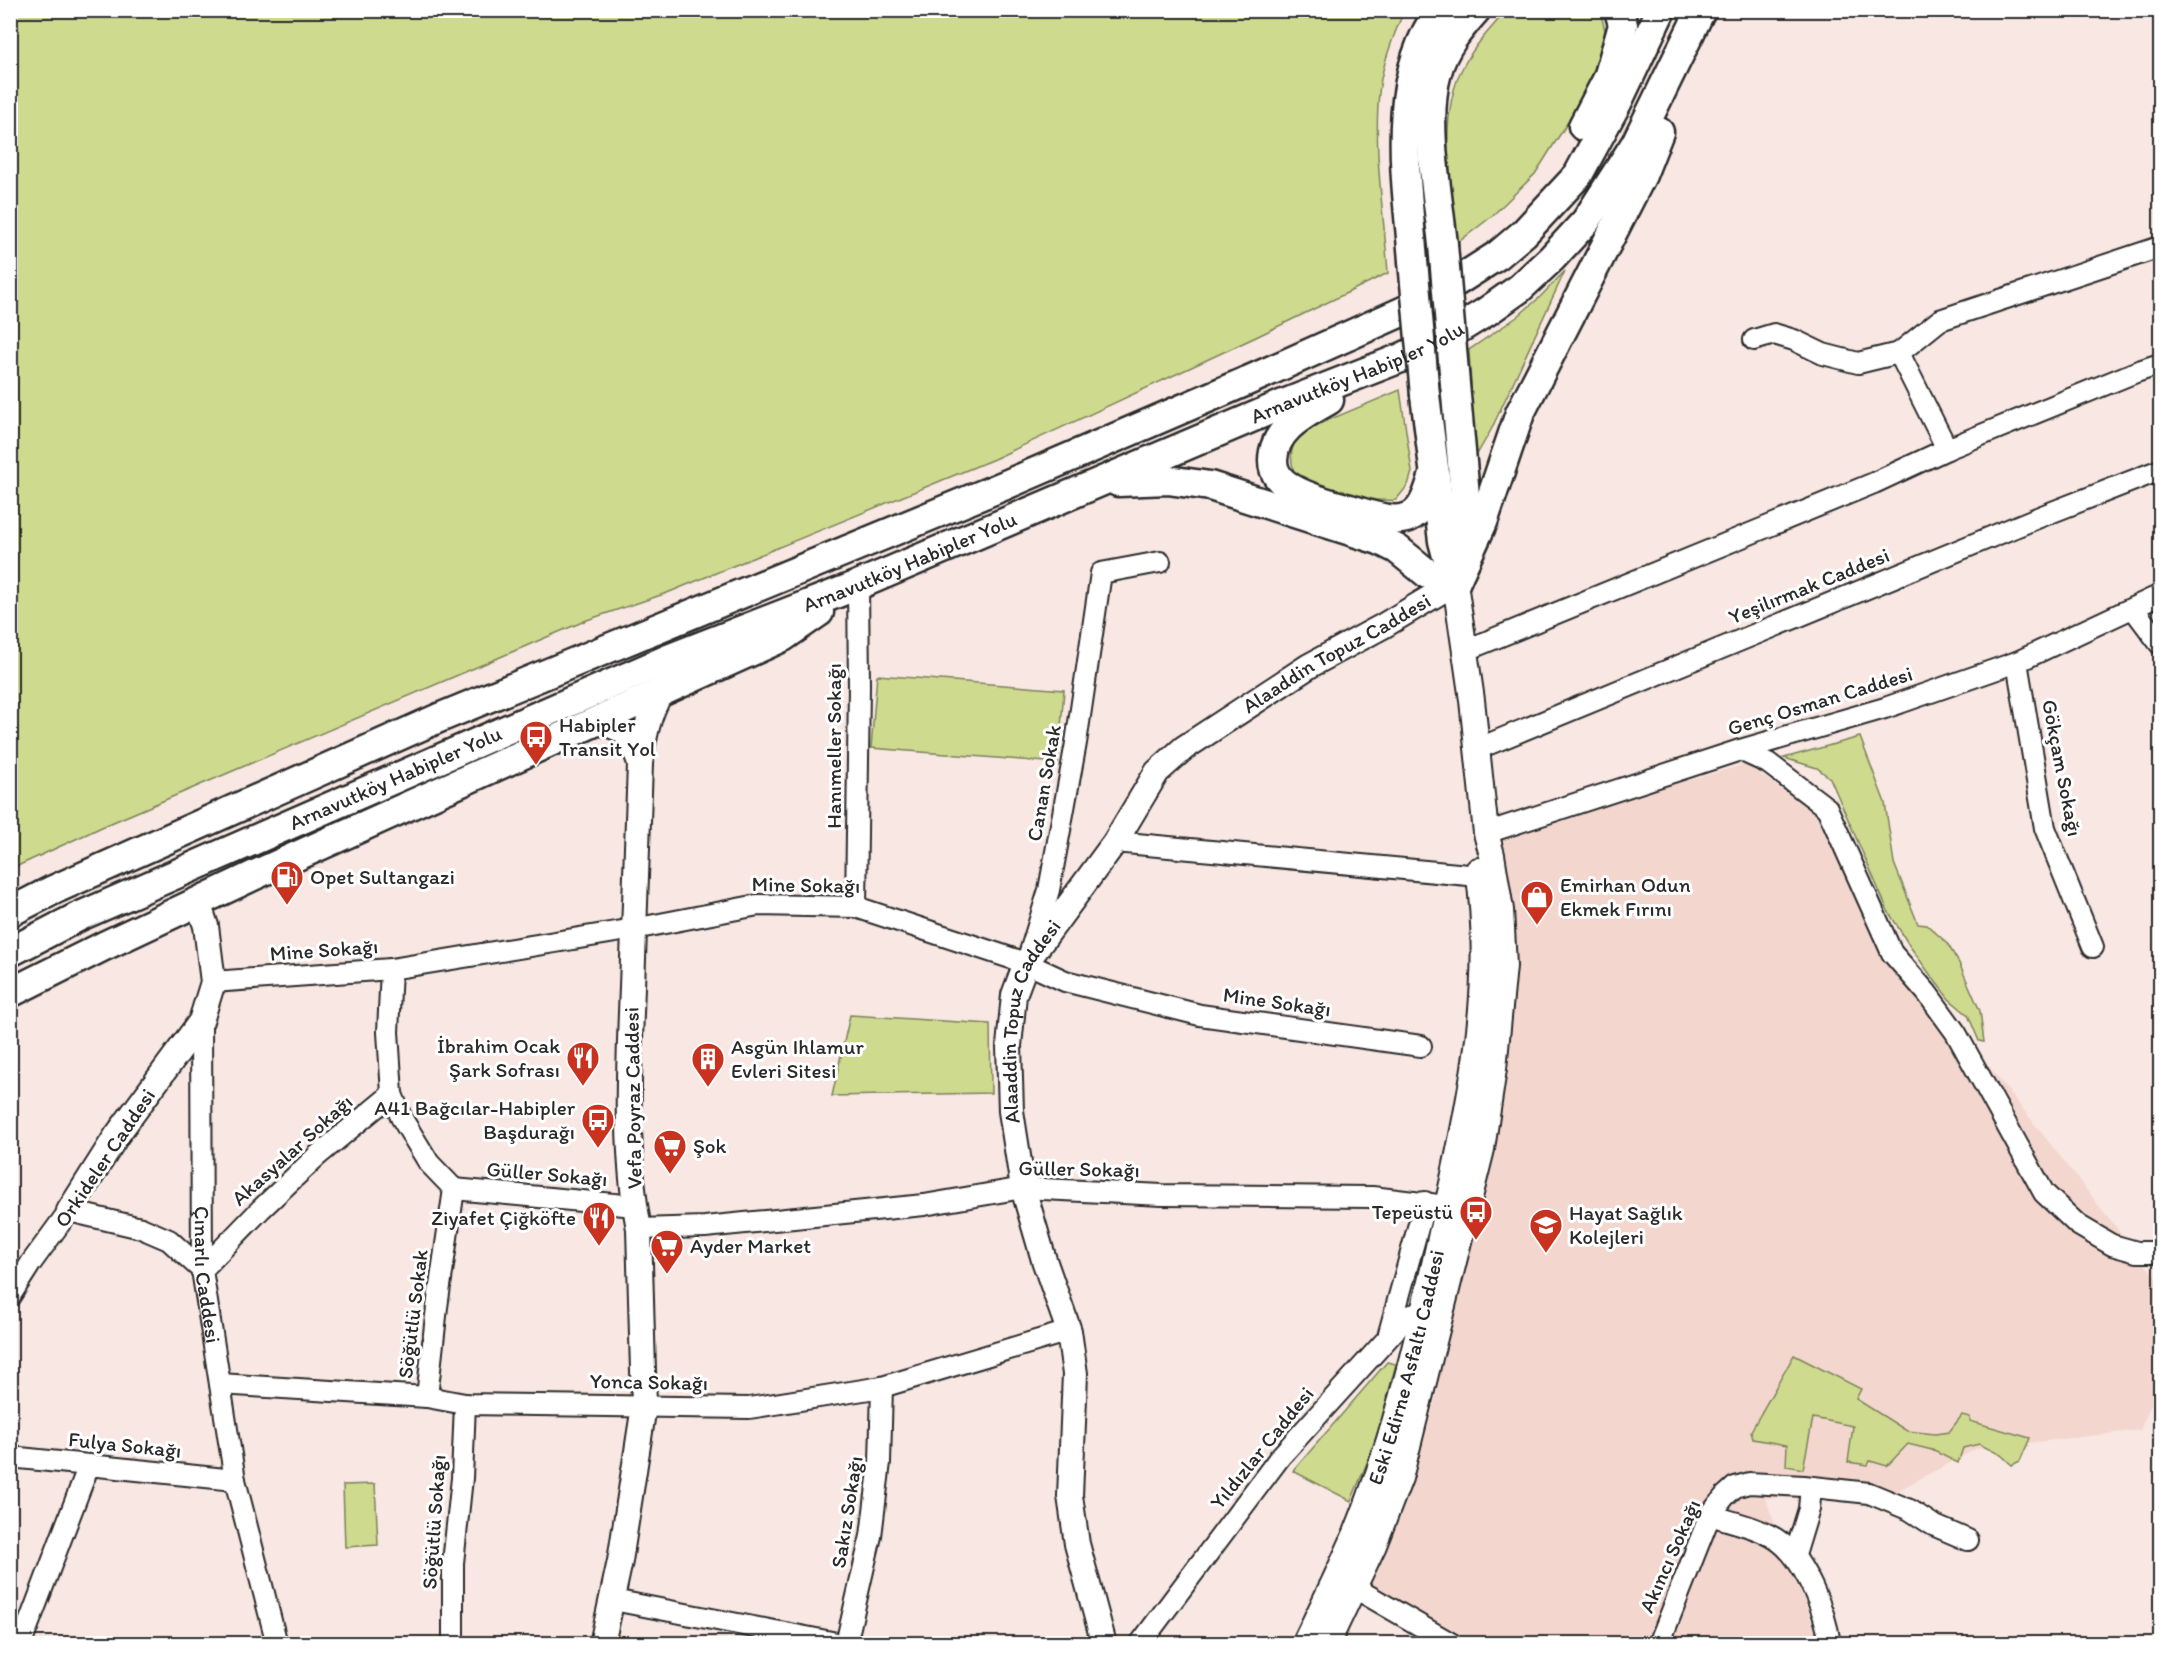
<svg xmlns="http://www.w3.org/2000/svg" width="2171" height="1654" font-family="Itim,sans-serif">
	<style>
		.built { fill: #f3d6cd }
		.green { fill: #ceda8e; stroke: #7c825c; stroke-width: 1.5 }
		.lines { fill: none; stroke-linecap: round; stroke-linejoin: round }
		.minor-casing { stroke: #2b2b2b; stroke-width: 24 }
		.major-casing { stroke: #2b2b2b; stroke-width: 28 }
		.highway-casing { stroke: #2b2b2b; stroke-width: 33 }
		.minor { stroke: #fff; stroke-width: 20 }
		.major { stroke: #fff; stroke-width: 24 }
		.highway { stroke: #fff; stroke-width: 28 }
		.highway-bridge-casing { stroke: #2b2b2b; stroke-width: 33; stroke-linecap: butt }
		.highway-bridge { stroke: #fff; stroke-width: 28 }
		.labels { text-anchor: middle; stroke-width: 6; stroke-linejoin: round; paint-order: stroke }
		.street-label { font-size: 21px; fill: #2b2b2b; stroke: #fff }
		.poi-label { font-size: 21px; fill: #2b2b2b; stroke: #fff; text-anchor: start }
	</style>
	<rect width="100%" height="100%" fill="#f8e7e2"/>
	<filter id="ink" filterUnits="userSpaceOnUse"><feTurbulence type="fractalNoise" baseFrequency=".0167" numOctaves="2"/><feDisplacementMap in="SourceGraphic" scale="12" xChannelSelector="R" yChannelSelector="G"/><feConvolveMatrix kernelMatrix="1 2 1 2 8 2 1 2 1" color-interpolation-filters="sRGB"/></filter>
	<g filter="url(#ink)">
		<!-- built -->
		<path class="built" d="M1746 764 1814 812 1833 844 1891 963 1976 1050 2160 1283V1384L2140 1430 1976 1449 1885 1497 1765 1498 1820 1643H1428L1363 1602 1414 1477 1435 1401 1451 1318 1512 944 1501 833Z"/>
		<!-- green -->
		<path class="green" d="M10 11H1404C1394 34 1384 59 1380 85 1372 142 1384 215 1388 273L1256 337 994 459 667 593 587 620 104 826 11 869Z
			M1506 11H1600L1605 30 1602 49 1589 83 1568 122 1535 174 1491 217 1457 243C1450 192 1437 112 1464 65 1475 45 1491 28 1506 11Z
			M1565 271 1491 430 1475 458 1469 350 1517 317 1540 297Z
			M1400 390 1412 472 1408 485 1396 500C1362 502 1323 491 1294 472 1289 455 1291 447 1300 432Z
			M877 675 1064 690 1058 763 871 748Z
			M1860 737 1885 803 1894 863 1918 924 1927 925 1947 943 1959 963 1980 1011 1984 1042 1979 1041 1968 1015 1949 999 1929 973 1909 945 1888 911 1830 778 1817 768 1784 758Z
			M850 1015 990 1024 991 1093 832 1096Z
			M1794 1355 1861 1389 1856 1399 1907 1431 1935 1434 1949 1432 1962 1415 1970 1417V1421L2030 1438 2020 1461 2012 1465 2001 1455 1979 1444 1963 1448 1958 1463 1932 1450 1908 1444 1887 1466 1870 1461 1868 1465 1848 1462 1853 1426 1813 1418 1803 1469 1786 1466 1787 1445 1753 1439 1751 1431Z
			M1387 1362 1396 1364 1376 1441 1351 1501 1293 1471Z
			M375 1484 378 1545 345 1547 343 1485Z"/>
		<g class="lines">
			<!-- minor casing -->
			<g class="minor-casing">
				<g id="minor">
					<path d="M1754 340 1774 334 1794 340 1823 354 1858 363 1899 353"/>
					<path d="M1947 449 1899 353 1940 320 2160 247"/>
					<path d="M2133 608 2160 644"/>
					<path d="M1464 651 1874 483 1947 449 2136 372 2160 364"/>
					<path d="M2017 662 2045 828 2093 947"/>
					<path d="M1477 749 2037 518 2160 470"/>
					<path d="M1740 750 1768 763 1827 808 1892 953 1927 993 1956 1033 2044 1193 2078 1225 2112 1245 2137 1252H2160"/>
					<path d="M1486 833 1740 750 1885 708 2017 662 2160 595"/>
					<path d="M1115 842 1479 876"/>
					<path d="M856 907 859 686 858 585"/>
					<path d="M1030 952 1049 890 1076 743 1101 573 1160 562"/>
					<path d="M391 969 388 1032 392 1094 401 1117 429 1163 454 1189"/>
					<path d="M213 982 391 969 634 929 758 905 856 907 1026 963 1065 981 1200 1015 1421 1046"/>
					<path id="s1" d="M201 1021 202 1270 235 1480 277 1644"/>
					<path d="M454 1189 635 1206"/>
					<path d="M639 1229 705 1227 924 1205 1023 1188 1162 1195 1372 1197 1447 1206"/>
					<path d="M202 1270 261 1209 317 1156 392 1094"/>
					<path d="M10 1296 31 1263 69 1211 141 1228 169 1240 202 1270"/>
					<path d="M1389 1333 1425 1202"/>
					<path d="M220 1384 427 1397 465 1404 749 1408 882 1387 1069 1331"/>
					<path d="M427 1397 437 1307 454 1189"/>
					<path d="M10 1457 235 1480"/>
					<path d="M1710 1515C1732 1522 1757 1527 1776 1539 1803 1556 1826 1612 1830 1644"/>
					<path d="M1795 1555 1809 1509 1811 1487"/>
					<path d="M1343 1581 1452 1644"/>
					<path d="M613 1600 842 1644"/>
					<path d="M21 1644 89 1465"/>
					<path d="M453 1644V1563L462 1478 465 1404"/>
					<path d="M846 1644 871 1536 880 1462 882 1387"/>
					<path d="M1140 1644 1280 1457 1408 1316 1423 1312 1435 1316"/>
					<path d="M1659 1644 1710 1515 1725 1496 1735 1487 1749 1483 1804 1486 1869 1493 1910 1510 1933 1525 1968 1540"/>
				</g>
			</g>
			<!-- major casing -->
			<g class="major-casing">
				<g id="major">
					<path d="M595 722C626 727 630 735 640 763 644 738 648 713 662 691"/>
					<path d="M69 1211 117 1135 201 1021 213 982 206 926 198 902"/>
					<path d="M602 1644 620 1561 644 1406 639 1229C624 1150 629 1067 632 987 635 913 638 838 640 763"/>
					<path id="s2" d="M1104 1644 1077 1544 1070 1496 1075 1374 1069 1331 1044 1260 1023 1188 1011 1111 1009 1046 1014 995 1026 963 1115 842 1157 772 1184 748 1309 666 1383 626 1455 583 1472 700 1486 833 1492 855 1501 910 1504 966 1494 1069 1482 1149 1400 1478 1374 1545 1327 1644"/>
					<path id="s3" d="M1304 1644C1322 1607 1340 1570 1356 1533 1398 1430 1422 1319 1446 1211 1471 1099 1495 984 1478 870"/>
				</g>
			</g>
			<!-- highway casing -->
			<g class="highway-casing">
				<g id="highway">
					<path d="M1583 126 1608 78 1623 25 1619 10"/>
					<path d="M1443 245C1438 195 1423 120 1437 72 1443 48 1460 28 1476 10"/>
					<path d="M1413 261C1407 180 1388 82 1440 10"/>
					<path d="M1455 384 1467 518 1461 548"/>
					<path d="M1425 395 1443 541 1452 575"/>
					<path d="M1329 400C1305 414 1273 429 1273 461 1273 466 1275 473 1279 478 1292 494 1330 504 1350 509 1367 514 1392 524 1409 517 1425 510 1429 489 1434 475"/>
					<path d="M1118 482 1168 480 1210 486 1379 540 1397 549 1428 574 1455 583"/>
					<path d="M1455 583 1483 522 1520 413 1642 175 1659 132"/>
					<path d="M10 912 53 890 439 718 1003 486 1254 378 1426 301 1498 255 1524 233 1578 175 1618 101 1661 10"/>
					<path id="s4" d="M10 952 78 917 668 659 858 585 1286 403 1401 358 1444 338 1486 312 1520 288 1552 258 1586 221 1636 143 1701 10"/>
					<path d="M10 993 104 946 257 874 783 637 819 612"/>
				</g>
			</g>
			<!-- minor -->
			<use href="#minor" class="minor"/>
			<!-- major -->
			<use href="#major" class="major"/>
			<!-- highway -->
			<use href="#highway" class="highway"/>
			<!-- highway-bridge casing -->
			<g class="highway-bridge-casing">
				<path id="highway-bridge" d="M1443 245 1455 384
					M1413 261 1425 395"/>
			</g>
			<!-- highway-bridge -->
			<use href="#highway-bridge" class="highway-bridge"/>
		</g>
	</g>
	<!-- icons -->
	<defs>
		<g id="bus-pin" transform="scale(1.725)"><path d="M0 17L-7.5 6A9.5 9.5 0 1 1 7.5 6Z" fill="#c8321e" stroke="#fff"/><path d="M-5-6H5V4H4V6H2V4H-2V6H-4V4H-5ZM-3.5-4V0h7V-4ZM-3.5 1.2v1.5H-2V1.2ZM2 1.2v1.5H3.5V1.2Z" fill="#fff"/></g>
		<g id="fuel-pin" transform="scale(1.725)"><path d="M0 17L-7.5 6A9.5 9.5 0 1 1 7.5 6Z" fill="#c8321e" stroke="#fff"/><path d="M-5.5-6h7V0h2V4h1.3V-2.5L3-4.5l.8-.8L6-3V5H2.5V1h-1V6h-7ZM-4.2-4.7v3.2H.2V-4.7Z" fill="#fff"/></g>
		<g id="shop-pin" transform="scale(1.725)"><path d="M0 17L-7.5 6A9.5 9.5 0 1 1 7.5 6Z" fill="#c8321e" stroke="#fff"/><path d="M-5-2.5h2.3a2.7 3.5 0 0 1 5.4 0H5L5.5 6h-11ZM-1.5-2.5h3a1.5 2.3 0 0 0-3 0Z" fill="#fff"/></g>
		<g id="restaurant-pin" transform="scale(1.725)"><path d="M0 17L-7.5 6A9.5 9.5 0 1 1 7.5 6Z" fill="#c8321e" stroke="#fff"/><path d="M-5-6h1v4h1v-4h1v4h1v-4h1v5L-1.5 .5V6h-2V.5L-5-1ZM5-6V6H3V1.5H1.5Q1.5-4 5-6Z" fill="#fff"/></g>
		<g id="building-pin" transform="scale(1.725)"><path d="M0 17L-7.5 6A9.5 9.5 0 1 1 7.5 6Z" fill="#c8321e" stroke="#fff"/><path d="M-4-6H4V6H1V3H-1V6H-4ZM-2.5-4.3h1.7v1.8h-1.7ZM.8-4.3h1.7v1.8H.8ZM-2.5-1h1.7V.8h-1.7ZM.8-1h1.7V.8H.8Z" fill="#fff"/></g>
		<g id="supermarket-pin" transform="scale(1.725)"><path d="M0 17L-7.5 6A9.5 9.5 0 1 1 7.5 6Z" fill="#c8321e" stroke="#fff"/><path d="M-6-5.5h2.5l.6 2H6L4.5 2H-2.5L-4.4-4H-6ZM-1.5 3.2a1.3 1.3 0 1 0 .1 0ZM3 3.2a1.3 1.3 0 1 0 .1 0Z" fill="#fff"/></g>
		<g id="school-pin" transform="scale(1.725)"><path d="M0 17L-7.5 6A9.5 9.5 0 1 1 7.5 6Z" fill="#c8321e" stroke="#fff"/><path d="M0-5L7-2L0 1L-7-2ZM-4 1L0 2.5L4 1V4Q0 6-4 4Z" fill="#fff"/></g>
	</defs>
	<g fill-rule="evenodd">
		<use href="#bus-pin" x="536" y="737"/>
		<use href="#fuel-pin" x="287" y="877"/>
		<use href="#shop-pin" x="1537" y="897"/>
		<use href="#restaurant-pin" x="583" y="1058"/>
		<use href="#building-pin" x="708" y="1059"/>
		<use href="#bus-pin" x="598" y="1120"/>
		<use href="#supermarket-pin" x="670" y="1146"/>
		<use href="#bus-pin" x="1476" y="1212"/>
		<use href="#restaurant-pin" x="599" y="1218"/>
		<use href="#school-pin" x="1546" y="1225"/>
		<use href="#supermarket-pin" x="667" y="1246"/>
	</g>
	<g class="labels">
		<!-- street labels -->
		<g class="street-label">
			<text dy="7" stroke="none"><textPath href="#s4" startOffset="1467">Arnavutköy Habipler Yolu</textPath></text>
			<text dy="7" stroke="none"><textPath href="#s4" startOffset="981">Arnavutköy Habipler Yolu</textPath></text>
			<text transform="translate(1809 586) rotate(-22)" y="7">Yeşilırmak Caddesi</text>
			<text dy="7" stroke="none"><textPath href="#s2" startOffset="1144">Alaaddin Topuz Caddesi</textPath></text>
			<text transform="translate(1820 701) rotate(-17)" y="7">Genç Osman Caddesi</text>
			<text transform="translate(834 746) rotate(-90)" y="7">Hanımeller Sokağı</text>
			<text transform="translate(2062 768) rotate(79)" y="7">Gökçam Sokağı</text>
			<text dy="7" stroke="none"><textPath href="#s4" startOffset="423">Arnavutköy Habipler Yolu</textPath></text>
			<text transform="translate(1044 783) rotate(-80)" y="7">Canan Sokak</text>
			<text transform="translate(806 885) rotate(1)" y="7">Mine Sokağı</text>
			<text transform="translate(324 950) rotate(-4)" y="7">Mine Sokağı</text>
			<text transform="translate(1277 1002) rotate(8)" y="7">Mine Sokağı</text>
			<text dy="7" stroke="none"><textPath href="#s2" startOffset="640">Alaaddin Topuz Caddesi</textPath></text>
			<text transform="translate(633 1098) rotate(-91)" y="7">Vefa Poyraz Caddesi</text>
			<text transform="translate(292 1150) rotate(-42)" y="7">Akasyalar Sokağı</text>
			<text transform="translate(105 1158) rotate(-56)" y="7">Orkideler Caddesi</text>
			<text transform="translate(1079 1169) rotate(1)" y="7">Güller Sokağı</text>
			<text transform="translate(547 1174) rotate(5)" y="7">Güller Sokağı</text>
			<text dy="7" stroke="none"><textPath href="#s1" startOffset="254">Çınarlı Caddesi</textPath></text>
			<text transform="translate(413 1314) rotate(-83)" y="7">Söğütlü Sokak</text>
			<text dy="7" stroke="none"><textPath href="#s3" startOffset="296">Eski Edirne Asfaltı Caddesi</textPath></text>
			<text transform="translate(649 1382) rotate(1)" y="7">Yonca Sokağı</text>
			<text transform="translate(125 1445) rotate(6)" y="7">Fulya Sokağı</text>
			<text transform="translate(1262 1448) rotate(-51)" y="7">Yıldızlar Caddesi</text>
			<text transform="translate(847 1512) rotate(-81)" y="7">Sakız Sokağı</text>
			<text transform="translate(434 1522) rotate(-86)" y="7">Söğütlü Sokağı</text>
			<text transform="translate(1670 1556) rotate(-66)" y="7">Akıncı Sokağı</text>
		</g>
		<!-- poi labels -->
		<g class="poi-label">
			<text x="559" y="732">Habipler<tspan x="559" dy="24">Transit Yol</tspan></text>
			<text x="310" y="884">Opet Sultangazi</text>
			<text x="1560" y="892">Emirhan Odun<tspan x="1560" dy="24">Ekmek Fırını</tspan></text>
			<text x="560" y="1053" text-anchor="end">İbrahim Ocak<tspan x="560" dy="24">Şark Sofrası</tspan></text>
			<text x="731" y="1054">Asgün Ihlamur<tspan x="731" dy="24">Evleri Sitesi</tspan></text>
			<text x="575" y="1115" text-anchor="end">A41 Bağcılar-Habipler<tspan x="575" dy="24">Başdurağı</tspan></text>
			<text x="693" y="1153">Şok</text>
			<text x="1453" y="1219" text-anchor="end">Tepeüstü</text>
			<text x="1569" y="1220">Hayat Sağlık<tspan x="1569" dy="24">Kolejleri</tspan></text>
			<text x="576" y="1225" text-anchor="end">Ziyafet Çiğköfte</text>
			<text x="690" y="1253">Ayder Market</text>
		</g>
	</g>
	<!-- margin -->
	<rect width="2171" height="1654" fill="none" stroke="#fff" stroke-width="36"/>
	<rect x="18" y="18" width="2135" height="1618" fill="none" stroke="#2b2b2b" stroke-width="2" filter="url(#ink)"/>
</svg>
